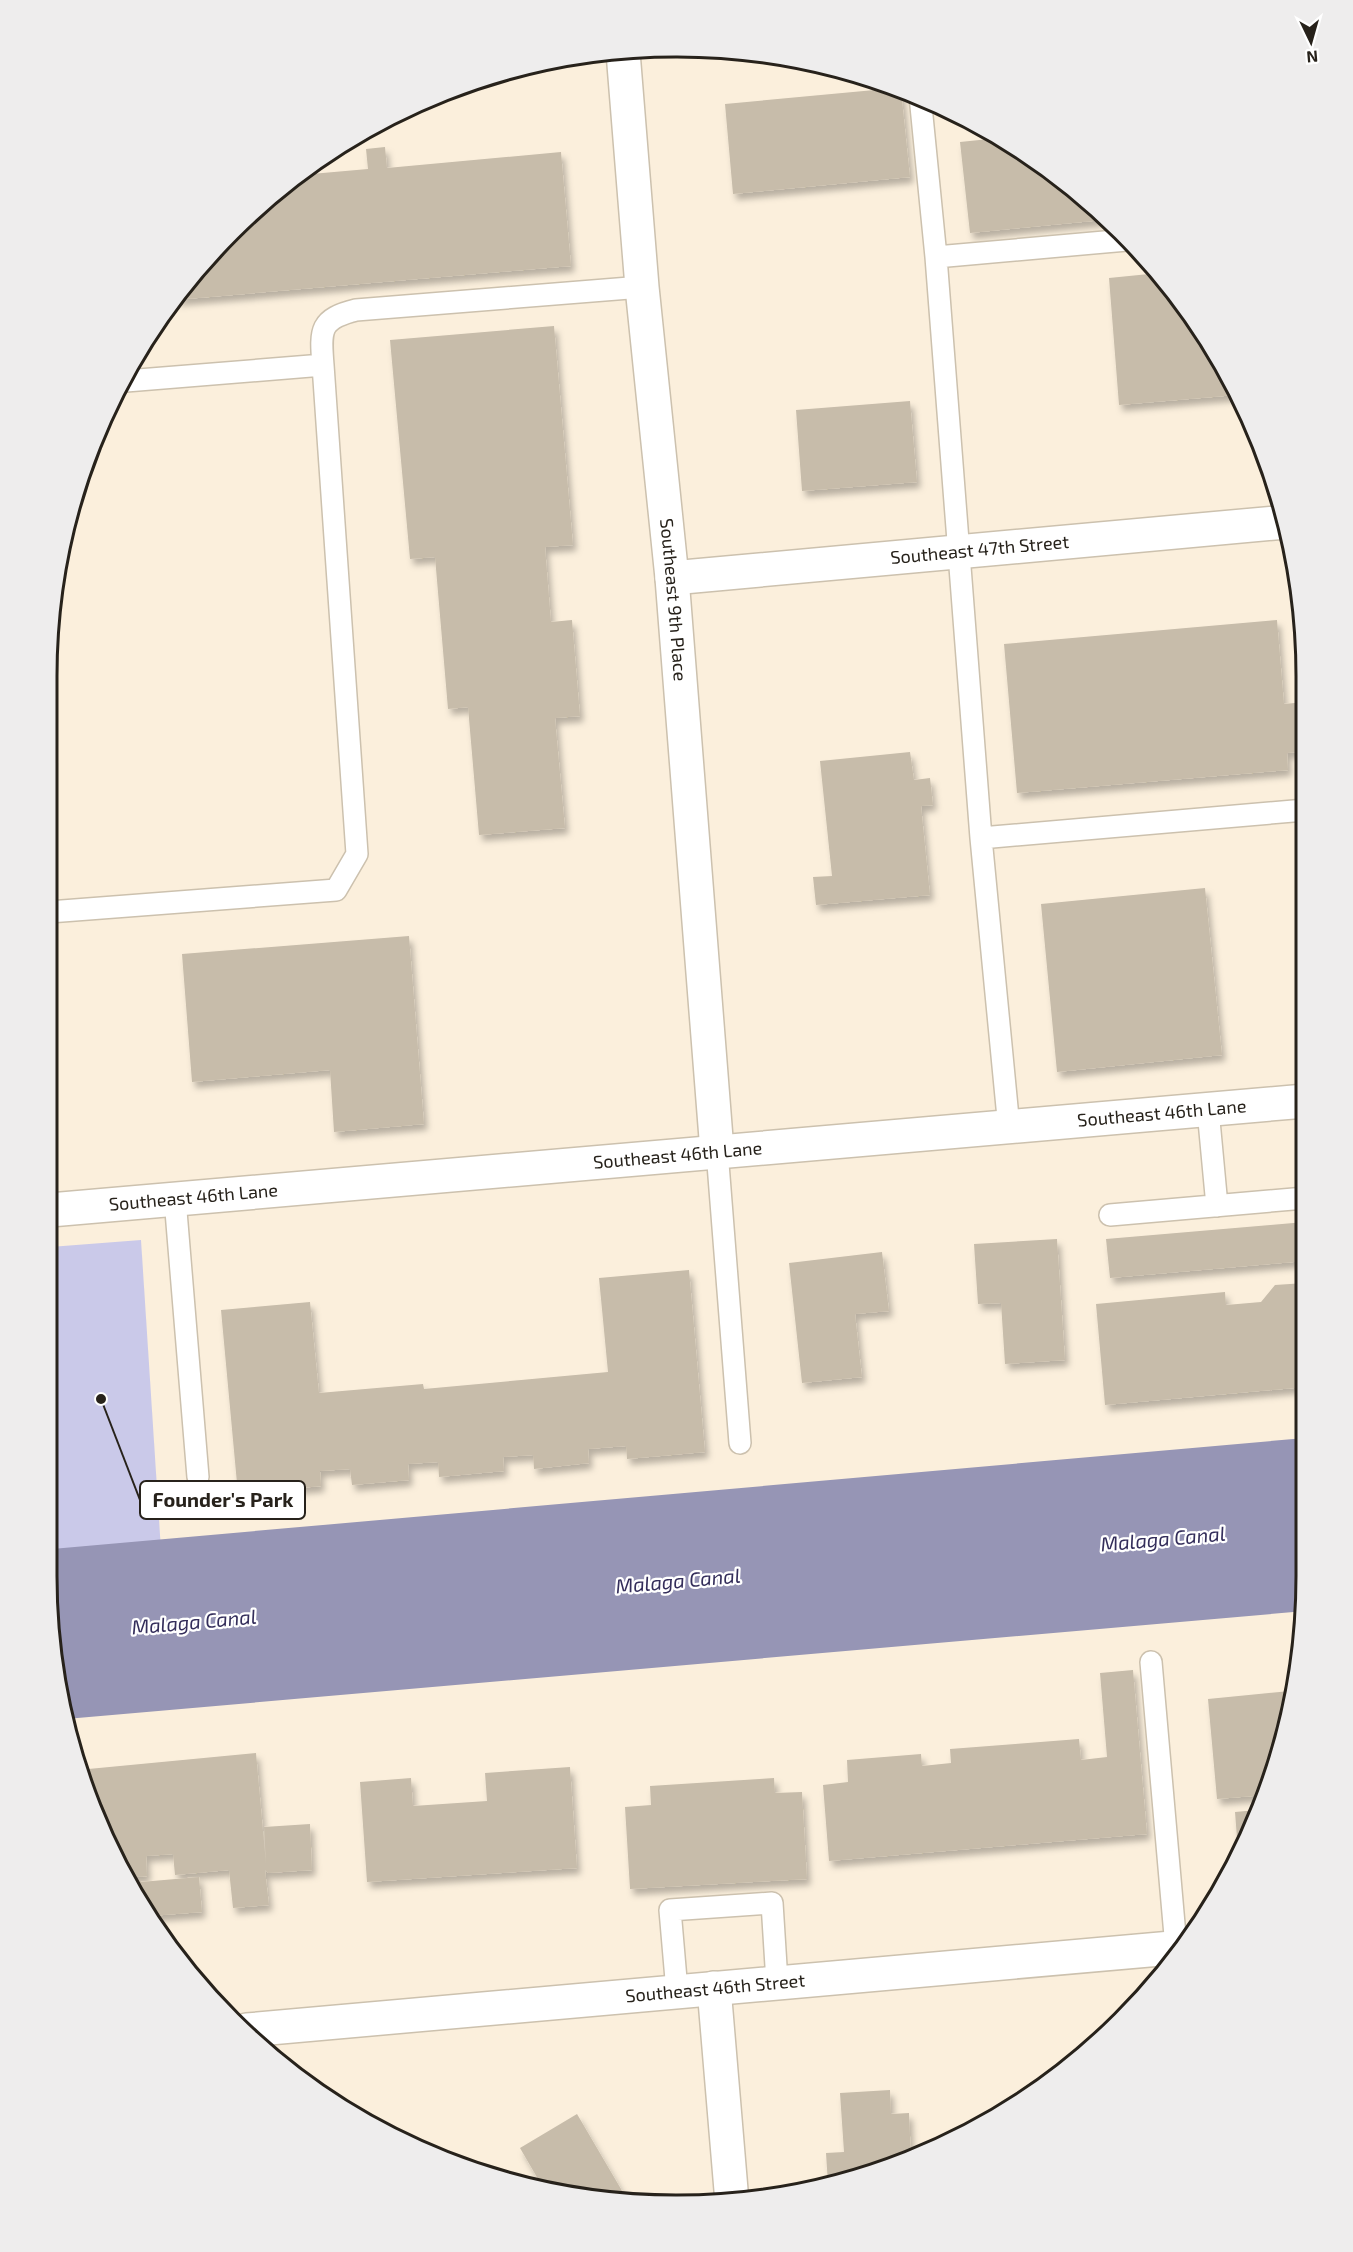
<svg xmlns="http://www.w3.org/2000/svg" width="1353" height="2252" font-family="'Exo 2',sans-serif">
	<style>
		.green { fill: #cac9e9 }
		.water { fill: #9695b5 }
		.building { fill: #c7bcaa; filter: url(#shadow) }
		.lines { fill: none; stroke-linecap: round; stroke-linejoin: round }
		.lane-casing { stroke: #ccc1ae; stroke-width: 24 }
		.street-casing { stroke: #ccc1ae; stroke-width: 36 }
		.lane { stroke: #fff; stroke-width: 21 }
		.street { stroke: #fff; stroke-width: 33 }
		.labels { text-anchor: middle; stroke-width: 4.5; stroke-linejoin: round; paint-order: stroke }
		.street-label { font-size: 18px; fill: #27221b; stroke: #fff }
		.water-label { font-size: 20px; font-style: italic; fill: #342e5b; stroke: #fff }
		.rim { fill: none; stroke: #27221b; stroke-width: 3 }
		.leader { fill: none; stroke: #27221b; stroke-width: 2 }
		.callout-dot { fill: #27221b; stroke: #fff; stroke-width: 2 }
		.callout { fill: #fff; stroke: #27221b; stroke-width: 2 }
		.callout-label { font-size: 20px; text-anchor: middle; font-weight: bold; fill: #27221b }
	</style>
	<defs>
		<filter id="shadow"><feDropShadow dx="3.5" dy="6" stdDeviation="3" flood-color="#0004"/></filter>
	</defs>
	<rect width="100%" height="100%" fill="#fbefdc"/>
	<!-- green -->
	<path class="green" d="M141 1240 161 1550 52 1561 50 1247Z"/>
	<!-- water -->
	<path class="water" d="M1305 1438V1611L66 1719 52 1658V1549Z"/>
	<!-- building -->
	<path class="building" d="M896 88 901 90 910 177 733 194 725 104Z
		M999 138 1027 153 1103 220 970 233 960 142Z
		M385 147 387 168 561 152 571 266 174 300 231 231 300 175 368 169 366 149Z
		M1159 273 1222 362 1236 395 1119 405 1109 278Z
		M554 326 573 545 545 547 551 622 572 620 580 716 555 718 565 828 479 835 468 707 448 709 435 557 410 559 390 340Z
		M910 401 917 482 802 491 796 410Z
		M1277 620 1284 704 1305 702V751L1287 753 1288 770 1017 793 1004 644Z
		M910 752 914 780 930 778 933 805 921 806 930 895 816 905 813 877 832 876 820 761Z
		M1305 877V947H1304L1297 878Z
		M1205 888 1222 1055 1057 1072 1041 904Z
		M409 936 424 1124 334 1132 330 1070 192 1082 182 954Z
		M1305 1222V1261L1110 1278 1106 1239Z
		M1057 1239 1065 1360 1005 1364 1001 1303 978 1304 974 1244Z
		M882 1252 889 1311 855 1314 862 1377 802 1383 789 1263Z
		M689 1270 705 1452 627 1459 626 1446 588 1449 589 1463 534 1469 533 1455 503 1457 504 1471 439 1477 438 1462 408 1464 409 1480 352 1485 350 1469 320 1471 321 1486 238 1494 221 1310 310 1302 319 1393 423 1384 424 1389 608 1372 599 1278Z
		M1305 1283V1387L1105 1405 1096 1304 1225 1292 1226 1305 1261 1302 1275 1285Z
		M1133 1670 1147 1834 829 1861 823 1785 848 1782 847 1760 921 1754 922 1766 951 1763 950 1749 1079 1739 1081 1760 1107 1757 1100 1673Z
		M1290 1691 1273 1778 1265 1795 1217 1799 1208 1699Z
		M256 1753 266 1864 264 1827 310 1824 312 1870 268 1873 265 1870 269 1905 233 1908 229 1870 175 1875 173 1854 146 1856 147 1876 126 1878 112 1854 78 1770Z
		M570 1767 577 1868 367 1882 360 1782 411 1778 413 1806 487 1801 485 1773Z
		M774 1778 775 1793 802 1792 807 1879 630 1889 625 1807 651 1805 650 1786Z
		M1257 1810 1244 1838H1237L1235 1812Z
		M199 1877 202 1912 150 1916 129 1883Z
		M890 2090 891 2114 909 2113 911 2159 879 2172 828 2184 826 2153 844 2152 840 2093Z
		M577 2114 628 2201 545 2191 520 2148Z"/>
	<g class="lines">
		<!-- lane casing -->
		<g class="lane-casing">
			<path id="lane" d="M920 96 936 257
				M323 365C320 329 320 319 356 310L642 287
				M981 838 936 257 1127 240
				M49 912 336 890 357 854 323 365 126 381
				M1208 1110 1217 1206
				M1009 1128 981 838 1305 810
				M717 1151 740 1443
				M175 1199 198 1477
				M1110 1215 1305 1198
				M1151 1662 1176 1947
				M677 1991 670 1910 772 1903 777 1982"/>
		</g>
		<!-- street casing -->
		<g class="street-casing">
			<g id="street">
				<path id="s1" d="M623 52 642 287 672 578 717 1151"/>
				<path id="s2" d="M672 578 1286 522"/>
				<path id="s3" d="M50 1210 1305 1101"/>
				<path d="M714 1988 732 2202"/>
				<path id="s4" d="M247 2030 1183 1947"/>
			</g>
		</g>
		<!-- lane -->
		<use href="#lane" class="lane"/>
		<!-- street -->
		<use href="#street" class="street"/>
	</g>
	<g class="labels">
		<!-- street labels -->
		<g class="street-label">
			<text dy="6" stroke="none"><textPath href="#s2" startOffset="309">Southeast 47th Street</textPath></text>
			<text dy="6" stroke="none"><textPath href="#s1" startOffset="550">Southeast 9th Place</textPath></text>
			<text dy="6" stroke="none"><textPath href="#s3" startOffset="1116">Southeast 46th Lane</textPath></text>
			<text dy="6" stroke="none"><textPath href="#s3" startOffset="630">Southeast 46th Lane</textPath></text>
			<text dy="6" stroke="none"><textPath href="#s3" startOffset="144">Southeast 46th Lane</textPath></text>
			<text dy="6" stroke="none"><textPath href="#s4" startOffset="470">Southeast 46th Street</textPath></text>
		</g>
		<!-- water labels -->
		<g class="water-label">
			<text transform="translate(1163 1539) rotate(-5)" y="7">Malaga Canal</text>
			<text transform="translate(678 1581) rotate(-5)" y="7">Malaga Canal</text>
			<text transform="translate(194 1622) rotate(-5)" y="7">Malaga Canal</text>
		</g>
	</g>
	<!-- crop -->
	<path d="M0 0H1353V2252H0ZM676 57H677A619 619 0 0 1 1296 676V1576A619 619 0 0 1 677 2195H676A619 619 0 0 1 57 1576V676A619 619 0 0 1 676 57Z" fill="#eeeded" fill-rule="evenodd"/>
	<path class="rim" d="M676 57H677A619 619 0 0 1 1296 676V1576A619 619 0 0 1 677 2195H676A619 619 0 0 1 57 1576V676A619 619 0 0 1 676 57Z"/>
	<!-- callouts -->
	<path class="leader" d="M101 1399L140 1500"/>
	<circle class="callout-dot" cx="101" cy="1399" r="6"/>
	<rect class="callout" x="140" y="1481" width="165" height="38" rx="6"/>
	<g class="callout-label">
		<text x="223" y="1507">Founder's Park</text>
	</g>
	<!-- north arrow -->
	<g transform="translate(1311 42) rotate(175)" stroke="#ffffff" stroke-width="4.5" paint-order="stroke">
	<path d="M0-4.5L10 22L0 15L-10 22Z" fill="#27221b"/>
	<text y="-9" font-size="16" font-weight="bold" text-anchor="middle" fill="#27221b">N</text>
	</g>
</svg>
